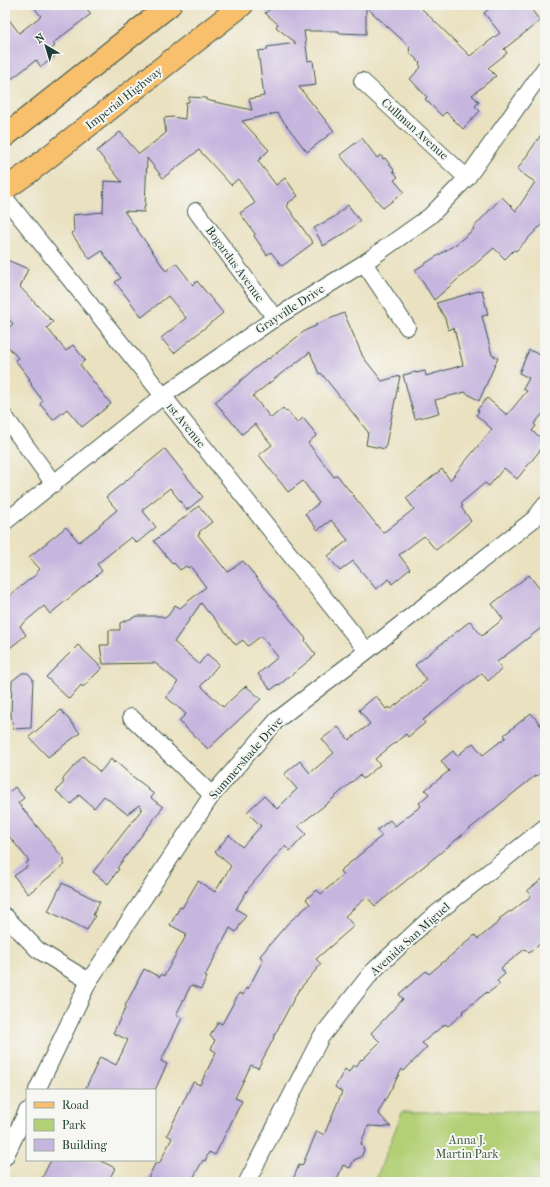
<svg xmlns="http://www.w3.org/2000/svg" width="550" height="1187" font-family="'IM FELL French Canon',serif">
	<style>
		.green { fill: #b3d076; stroke: #698655 }
		.building { fill: #c6b5de }
		.lines { fill: none; stroke-linecap: round; stroke-linejoin: round }
		.street-casing { stroke: #3d5649; stroke-width: 18 }
		.primary-casing { stroke: #3d5649; stroke-width: 24 }
		.street { stroke: #fff; stroke-width: 16 }
		.primary { stroke: #f8bf6c; stroke-width: 22 }
		.labels { text-anchor: middle; stroke-width: 4; stroke-linejoin: round; paint-order: stroke }
		.street-label { font-size: 12px; fill: #1f3d34; stroke: #f6f6f2 }
		.park-label { font-size: 12px; fill: #3d5a41; stroke: #f6f6f2 }
	</style>
	<rect width="100%" height="100%" fill="#f6f6f2"/>
	<filter id="ink" filterUnits="userSpaceOnUse"><feTurbulence type="fractalNoise" baseFrequency=".025" numOctaves="2"/><feDisplacementMap in="SourceGraphic" scale="8" xChannelSelector="R" yChannelSelector="G"/><feConvolveMatrix kernelMatrix="1 2 1 2 8 2 1 2 1" color-interpolation-filters="sRGB"/></filter>
	<filter id="wash" filterUnits="userSpaceOnUse"><feTurbulence type="fractalNoise" baseFrequency=".012" numOctaves="4" result="noise"/><feDisplacementMap in="SourceGraphic" scale="16" xChannelSelector="R" yChannelSelector="G"/><feGaussianBlur stdDeviation="0.9" result="paint"/><feColorMatrix in="noise" values="0 0 0 0 0 0 0 0 0 0 0 0 0 0 0 0 0 1.4 0 .05"/><feComposite in="paint" operator="in"/></filter>
	<g filter="url(#wash)">
		<rect width="100%" height="100%" fill="#eae1c0"/>
		<!-- green -->
		<path class="green" d="M545 1111V1182H375L402 1112Z"/>
		<g id="blocks">
			<!-- building -->
			<path class="building" d="M32 5H84L91 14 53 43 55 46 50 50 55 56 41 67 36 60 5 84V14L19 33 41 16Z
				M275 5H418L470 56 500 33 484 13 494 5H528L540 21 504 49 507 53 488 68 496 76 472 95 479 102 475 106 480 111 463 129 446 112 442 116 425 99 427 97 410 79 421 67 419 64 420 63 409 52 410 50 409 49 410 47 366 7V34L339 33V31H304L308 61 313 60 316 85 299 87 334 131 307 152 277 113 242 121 269 150 258 161 276 185 285 178 298 196 288 203 289 204 287 206 313 243 282 266 271 252 267 255 254 236 255 234 240 213 255 203 238 179 231 185 199 150 163 178 147 158 145 207H144V212L124 211 166 271 176 263 193 285 197 281 223 313 174 353 161 338 186 318 168 296 142 317 115 282 121 278 102 251 90 259 71 233 74 232 73 215 103 212 104 181 122 182 97 151 120 132 139 154 166 133 164 118 172 117 185 119 186 102H189V97L206 98V100L252 110 249 99 264 96 258 51 267 50V47L296 43 276 27 278 24 265 13Z
				M545 129V221L516 251 514 250 505 259 494 248 434 300 415 270 456 244 474 229 473 228 502 197 516 211 535 182 517 170Z
				M362 138 377 158 381 155 383 159 385 158 394 170 393 171 398 177 394 180 404 192 383 208 340 155Z
				M348 205 360 221 345 233 323 246 314 228 334 217Z
				M5 259 28 269 20 287 53 322 47 328 66 351 73 345 85 360 80 365 111 404 82 427 67 409 53 420 40 404 43 401 31 385 32 384 28 380 30 379 15 360 18 358 5 343V331L13 324 5 315Z
				M482 290 488 315 482 316 492 355 498 358 479 401 465 392 435 400 439 413 415 419 403 375 416 372V373L425 371 426 376 463 365 454 328 448 330 445 318 436 303Z
				M344 313 363 357 382 381 400 376 385 449 366 445 368 432 321 373 319 374 310 352 287 370V369L253 396 271 418 283 408 286 412 287 410 297 423 303 418 317 435 308 443 334 477 337 475 383 533 414 509 406 498 442 469 450 480 492 429 476 415 479 411 477 410 487 398 507 415 527 391 523 389 529 378 519 373 529 350 545 357V411L534 424 536 426 532 431 545 441V444L517 479 504 468 489 486 485 483 461 503 463 506 461 507 471 521 452 537 436 550 424 536 399 555 410 569 392 584 389 579 376 589 353 561 340 571 328 556 348 540 331 520 318 530 305 514 319 503 303 481 288 492 259 455 272 445 255 424 242 434 215 402 239 383V382L253 370 268 358 269 359 306 330 316 326 315 325Z
				M165 449 203 497 187 510 170 488 142 510 156 527 137 543 131 537 97 564 102 571 50 614 44 606 20 626 26 635 5 652V599L38 573 37 572 40 569 29 557 66 527 79 542 100 526 99 525 117 510 106 497Z
				M199 506 212 522 199 532 200 534 198 535 224 568V567L228 572 243 561 306 639 305 641 316 655 279 685 278 684 271 690 258 674 278 657 261 636 248 646 243 640 236 645 209 612H208L201 603 174 642 199 664 207 654 219 664 201 686 223 707 246 686 261 699 208 749 179 721 186 714 166 697 176 686 175 685 178 682 155 663 103 664 100 645H109V630H120V623L137 616H161L165 618 167 616H168L175 605 180 608 206 587 190 566 188 568 186 566 180 570 174 563 173 564 154 541Z
				M529 575 545 596V625L497 662 502 669 488 681 482 673 423 720 425 723 408 737 406 734 375 759 380 765 363 779 360 775 329 802 298 826 306 834 290 851 285 846 248 889 236 909 246 915 236 932 230 928 205 976 207 977 201 989 191 985 176 1015 182 1018 161 1061 167 1064 155 1090H85L100 1057 116 1065 128 1040 113 1033 126 1007 125 1006 144 969 160 977 161 974 164 976 187 934 170 925 180 907 182 908 198 881 215 892 231 866 215 852 229 835 242 847 261 826 247 812 264 796 277 809 297 789 284 774 300 761 310 773 334 753 322 739 338 727 349 740 370 724 359 710 376 696 386 709 389 707 391 709 427 680 415 665 470 621 482 636 503 619 492 604Z
				M78 645 102 668 83 687 81 685 69 699 46 677Z
				M22 673H28L33 679 31 728 13 729 11 714 12 681Z
				M61 710 80 733 48 757 29 737Z
				M531 713 545 731V769L537 776 536 775 494 809 375 906 367 897 345 916 354 926 316 959 321 964 298 991 273 1038H274L258 1068 251 1065 235 1098 242 1101 215 1155 209 1152 205 1161 203 1160 191 1182H146L156 1162 159 1164 172 1138 167 1135 193 1082 200 1085 216 1052 211 1049 215 1040 210 1036 218 1022 222 1024 239 993 243 995 246 988 248 989 263 960 260 956 288 923 310 904 306 899 317 890 321 894 343 875 340 871 374 843V842L382 836 377 830 390 820 395 826 421 806 419 803 429 794 425 790 449 771 441 761 453 751 457 756 473 743 483 755 506 737 504 735Z
				M83 756 100 772 111 759 114 763 115 761 132 776 148 788 147 789 154 794 151 798 163 807 117 868 119 869 108 884 93 872 142 809 139 805 127 814 104 796 94 808 79 795 71 804 56 791 64 782 62 780Z
				M5 787 9 792 15 787 24 798 18 803 64 859V865L28 894 14 876 28 866 26 863 29 861 5 831Z
				M545 877V940L529 953 525 949 501 968 505 974 497 981 500 984 488 993 487 992 462 1012 463 1013 448 1026 445 1024 422 1043 427 1047 404 1071 402 1069 378 1113 391 1127 368 1126 361 1143 364 1150 361 1157 354 1160 350 1168 343 1165 336 1182H292L299 1165 302 1166 317 1131 324 1135 342 1092 335 1087 345 1069 349 1072 353 1065 356 1067 361 1059 362 1060 380 1042 371 1033 403 999 399 994 426 971 429 974 475 935 478 939 500 921 499 919 510 911 511 912 531 896 527 891Z
				M62 883 100 902 93 915 95 916 87 930 48 911Z
				M51 1160H99L115 1168 108 1182H40Z"/>
		</g>
	</g>
	<g filter="url(#ink)">
		<use href="#blocks" fill-opacity="0" stroke="#3d5649" stroke-width="1"/>
		<g class="lines">
			<!-- street casing -->
			<g class="street-casing">
				<path id="street" d="M362 81 467 178
					M5 198 367 651
					M196 211 275 318
					M364 263 407 327
					M5 417 54 484
					M5 522 163 396 275 318 364 263 430 216 467 178 545 68
					M131 717 212 795
					M5 916 38 950 89 981
					M37 1090 89 981 212 795 277 720 367 651 534 519 545 505
					M5 1157 27 1111
					M247 1182 321 1037 372 972 427 921 545 827"/>
			</g>
			<!-- primary casing -->
			<g class="primary-casing">
				<path id="primary" d="M5 136 170 5
					M5 189 28 173 242 5"/>
			</g>
			<!-- street -->
			<use href="#street" class="street"/>
			<!-- primary -->
			<use href="#primary" class="primary"/>
		</g>
	</g>
	<g class="labels">
		<!-- street labels -->
		<g class="street-label">
			<text transform="translate(124 98) rotate(-38)" y="4">Imperial Highway</text>
			<text transform="translate(415 129) rotate(42)" y="4">Cullman Avenue</text>
			<text transform="translate(235 264) rotate(54)" y="4">Bogardus Avenue</text>
			<text transform="translate(290 309) rotate(-33)" y="4">Grayville Drive</text>
			<text transform="translate(186 425) rotate(51)" y="4">1st Avenue</text>
			<text transform="translate(246 758) rotate(-49)" y="4">Summershade Drive</text>
			<text transform="translate(410 939) rotate(-42)" y="4">Avenida San Miguel</text>
		</g>
		<!-- park labels -->
		<g class="park-label">
			<text x="467" y="1144">Anna J.<tspan x="467" dy="14">Martin Park</tspan></text>
		</g>
	</g>
	<!-- margin -->
	<rect width="550" height="1187" fill="none" stroke="#f6f6f2" stroke-width="20"/>
	<!-- legend -->
	<rect x="26" y="1089" width="130" height="72" fill="#f6f6f2" stroke="#a0aca6"/>
	<rect x="34" y="1102" width="20" height="6" fill="#f8bf6c" stroke="#a0aca6"/>
	<text x="62" y="1109" font-size="12" fill="#1f3d34">Road</text>
	<rect x="34" y="1119" width="20" height="12" fill="#b3d076" stroke="#a0aca6"/>
	<text x="62" y="1129" font-size="12" fill="#1f3d34">Park</text>
	<rect x="34" y="1139" width="20" height="12" fill="#c6b5de" stroke="#a0aca6"/>
	<text x="62" y="1149" font-size="12" fill="#1f3d34">Building</text>
	<!-- north arrow -->
	<g transform="translate(46 46) rotate(322)" stroke="#f6f6f2" stroke-width="3" paint-order="stroke">
	<path d="M0-3L7 15L0 10L-7 15Z" fill="#1f3d34"/>
	<text y="-6" font-size="11" font-weight="bold" text-anchor="middle" fill="#1f3d34">N</text>
	</g>
</svg>
